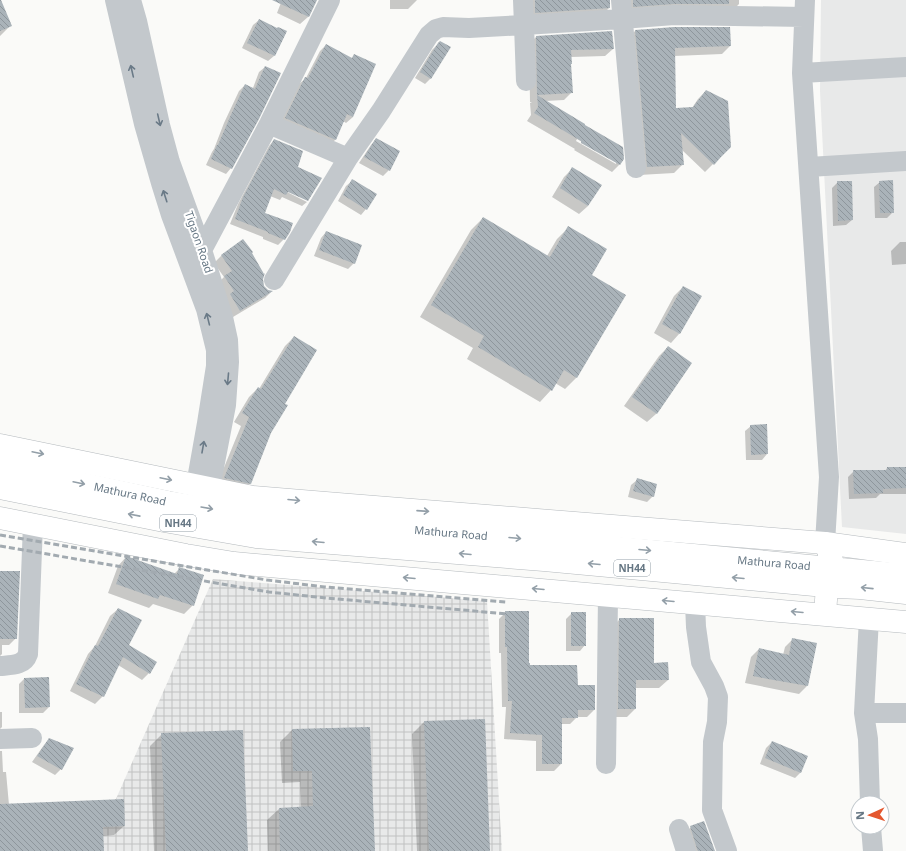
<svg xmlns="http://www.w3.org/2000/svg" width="906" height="851" font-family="'Noto Sans',sans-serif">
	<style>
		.built { fill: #e8e9e9 }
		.industrial { fill: url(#industrial-grid) }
		.shadow { fill: #0003; fill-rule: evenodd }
		.building { fill: url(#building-back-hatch) }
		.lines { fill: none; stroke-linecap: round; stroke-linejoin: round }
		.major-casing { stroke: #b5babe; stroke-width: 23 }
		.highway-casing { stroke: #b4b9bd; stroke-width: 23 }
		.minor { stroke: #c3c8cc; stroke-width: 20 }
		.major { stroke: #fff; stroke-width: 22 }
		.highway { stroke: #fff; stroke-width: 22 }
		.rail { stroke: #a2aab0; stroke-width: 3; stroke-dasharray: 6 3; stroke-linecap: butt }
		.oneway { stroke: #6a7a87 }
		.oneway2 { stroke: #939fa8 }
		.labels { text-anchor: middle; stroke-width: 4; stroke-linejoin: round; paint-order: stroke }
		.shield { fill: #fff; stroke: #939fa8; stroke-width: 1 }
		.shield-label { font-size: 10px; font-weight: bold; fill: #657683 }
		.street-label { font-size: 11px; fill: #657683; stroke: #fff }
	</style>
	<defs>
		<pattern id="industrial-grid" width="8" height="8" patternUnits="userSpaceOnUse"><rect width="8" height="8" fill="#e8e9e9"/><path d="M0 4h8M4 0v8" fill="none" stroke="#c0c1c2"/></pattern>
		<pattern id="building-back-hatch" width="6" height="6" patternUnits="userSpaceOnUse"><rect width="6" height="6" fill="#aab3b9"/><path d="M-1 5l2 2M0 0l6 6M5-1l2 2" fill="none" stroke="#8e969c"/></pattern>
	</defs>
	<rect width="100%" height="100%" fill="#fafaf8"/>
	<!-- built -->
	<path class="built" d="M821 0H906V534L842 527 820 91Z"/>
	<!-- industrial -->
	<path class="industrial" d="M213 579 487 601 502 851H93Z"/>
	<!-- shadow -->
	<path class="shadow" d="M282 0H316L308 17 300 24 277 13Z
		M390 0H417L408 9H390Z
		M524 0H609V8L601 16 527 21Z
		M620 0H739V4L730 13 625 15Z
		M0 8 10 26 0 36Z
		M259 20 277 29 286 32 274 56 268 61 242 48 253 25Z
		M636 30 730 46 722 54 674 56 675 109 692 108 698 99 706 91 713 164 705 172 682 150 683 164 674 173 639 175 627 39Z
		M536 37 613 49 605 56 571 57 570 64 572 92 564 100 545 101 583 125 623 158 619 165 612 172 574 150 575 149 527 121 531 115 530 103 532 102H530L529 44ZM577 139 616 162V164L576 141Z
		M440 42 431 78 425 84 415 78 432 50Z
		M326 45 351 59 354 56 353 117 346 123 343 121 335 140 329 146 279 125 299 84 306 78 320 51Z
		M265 67 231 168 226 174 206 165 212 152 214 149 224 123 239 91 245 85 253 88 259 72Z
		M376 139 389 170 383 176 359 163 371 145Z
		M274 140 297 167 321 178 307 201V200L284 189 283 190 307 202 302 206 282 197 280 200 270 196 263 213 284 239 278 245 263 239V237L230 224 238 204 269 146Z
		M573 168 588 206 579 214 552 197 564 177Z
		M352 181 366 209 361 215 338 201 346 186Z
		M838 182 852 220 846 225 833 226 832 188Z
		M880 182 893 212 887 218H875L874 187Z
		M483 218 547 256 557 239 569 227 591 275 577 377 565 389 555 383 551 390 540 402 467 359 473 348 420 317 471 230Z
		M326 232 354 263 348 269 314 256 321 238Z
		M243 240 262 279 263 286 267 290 271 292 265 298 233 317 218 283 224 277 214 263 221 256Z
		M900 242H906V264L892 265 891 251Z
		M683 287 700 297 679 334 671 343 654 333 674 296Z
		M294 337 284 404 270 433 250 483 241 492 216 487 241 426 234 422 249 397 258 388 259 389 285 346Z
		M668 347 691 363 656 414 647 422 624 406 659 356Z
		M751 426 767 454 762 460H746L745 431Z
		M887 468H906V494H880L876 498 849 499 848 477 854 471H885Z
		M637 480 653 496 647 502 628 497 631 485Z
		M126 557 174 574 180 568 193 605 184 614 153 604 149 608 108 593 118 566Z
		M0 572 16 638 9 645H2V654L0 656Z
		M118 609 128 645 149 673 142 680 118 665 103 696 95 704 70 691 88 654 95 646 110 616Z
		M506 612 529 666 577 686 594 710 587 717H577L570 724H561V764L554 771H536V741L504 739 506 707H502L501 653H499V619Z
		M572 613 585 645 580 651H566V619Z
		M620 619 653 664 668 680 659 688H635V709L627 717H610L611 628Z
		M793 639 816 644 807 686 799 694 745 683 751 657 759 649 783 655 785 647Z
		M24 679 49 707 43 713H19V684Z
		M0 712H2V727L0 729Z
		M424 722 489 851H417L412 734Z
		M292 730 374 851H268L267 820 279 809 301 808 300 782 282 783 280 742Z
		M162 734 247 851H154L150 746Z
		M50 739 61 769 55 775 32 762 44 745Z
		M772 742 801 772 795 778 760 764 766 748Z
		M0 751H2L3 772H6L9 805 124 826 114 835 103 836V851H0Z
		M691 827 714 851H687L682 836Z"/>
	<!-- building -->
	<path class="building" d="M0 0H1L12 26 0 31Z
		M272 0H317L309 17Z
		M535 0H610V8L535 13Z
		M633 0H729V4H674L633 7Z
		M259 19 277 28 278 27 287 31 275 56 247 43Z
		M674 27H730L731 46 675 48 676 108 693 107 706 90 728 101 731 147 721 157 714 165 681 133 684 165 647 167 635 30Z
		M612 31 614 49 571 50 572 64H571L573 93 537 95 536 36Z
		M440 41 451 47 431 79 420 72 438 43Z
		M326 44 352 58 354 54 376 64 353 117 347 114 336 140 285 118 305 77 308 78Z
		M265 66 281 73 259 119 232 169 211 159 217 145H218L230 117 245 84 255 89Z
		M537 95 585 124V125L623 147 624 159 620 165 581 143V141L534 113 538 107Z
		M376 138 400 151 390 171 364 157Z
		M274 139 303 151 298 167 322 178 308 201 288 192 286 195 274 189 265 213 293 223 290 232 285 240 268 233V232L235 219 243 197Z
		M572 167 602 185 588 206 560 188Z
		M352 179 377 194 367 210 343 195Z
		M893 180 894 213H880L879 181Z
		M837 181H852L853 220 838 221Z
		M483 217 550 257 568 226 607 249 592 275 626 295 577 378 564 370 552 391 478 347 484 336 431 305Z
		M326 231 362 245 355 264 319 250Z
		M243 239 253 252 252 253 264 274 265 273 263 279 264 286 268 290 273 291 240 311 230 294 234 291 224 276 232 271 221 255Z
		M683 286 702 296 680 334 662 324Z
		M294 336 317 350 285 404 288 405 271 433 251 484 224 478 249 417 242 413 258 387 261 389Z
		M668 346 692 363 657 414 632 397Z
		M767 424 768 454 751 455 750 425Z
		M887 467H906V488L883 489V493L854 494 853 470H887Z
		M637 478 657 484 654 497 633 491Z
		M126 556 177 574 179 567 204 575 194 606 160 595 158 599 116 584Z
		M0 571H20L17 639H0Z
		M118 608 142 620 129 645 157 662 150 674 123 657 104 697 76 684 95 645 98 646Z
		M505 611H529V663H530V665H577L578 685H595V710H578V718H562V764H542V735L510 733 512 701H508L507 647H505Z
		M571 612H586V646H571Z
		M619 618H654V663L668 662 669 680H636V709H618Z
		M792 638 817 643 808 686 768 679 753 676 759 648 789 655Z
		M49 677 50 707 25 708 24 678Z
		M485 719 490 851H429L424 721Z
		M370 727 375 851H280L279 808 313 806 312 771H293L292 729Z
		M243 730 248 851H166L161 733Z
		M49 738 74 748 62 770 37 756Z
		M772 741 808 756 801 773 765 758Z
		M124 799 125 826 103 827 104 851H0V804Z
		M704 821 715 851H698L697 849 690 826Z"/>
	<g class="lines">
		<!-- major casing -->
		<g class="major-casing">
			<path id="major" d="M0 445 253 497 350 505 825 543 906 554
				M0 518 186 555 234 563 906 622"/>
		</g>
		<!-- highway casing -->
		<g class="highway-casing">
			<path id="highway" d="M0 466 168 502 256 517 544 541 906 575
				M0 488 164 521 256 537 544 560 836 587 860 588 906 593
				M825 543 835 568
				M825 614 827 586"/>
		</g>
		<!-- minor -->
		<path class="minor" d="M115 0 144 124 161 183 171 215 206 309 216 350V366L207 423 196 485
			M131 0 137 21 160 125 170 162 202 250 223 317 228 340 229 362 226 405 210 488
			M523 0 524 25 526 81
			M621 0 636 168
			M805 0 802 73 829 477 825 543
			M802 73 906 67
			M269 124 348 158
			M809 167 906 161
			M202 250 269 124 330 0
			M274 280 348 158 381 111 429 35 436 29 443 27 469 28 524 25 622 19 674 15 804 17
			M695 603 696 627 701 662 714 686 718 697 717 722 713 742 712 810 727 851
			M869 618 864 713 868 739 870 803
			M0 666C11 665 24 666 28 654L33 524
			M864 713H906
			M0 739 32 738
			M606 764 608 595
			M871 827 873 851
			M679 829 686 851"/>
		<!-- major -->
		<use href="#major" class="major"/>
		<!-- highway -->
		<use href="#highway" class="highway"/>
		<!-- rail -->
		<path class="rail" d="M0 535 267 580 325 587 506 602
			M0 546 269 592 326 598 508 614"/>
	</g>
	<!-- one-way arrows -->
	<defs><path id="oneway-shaft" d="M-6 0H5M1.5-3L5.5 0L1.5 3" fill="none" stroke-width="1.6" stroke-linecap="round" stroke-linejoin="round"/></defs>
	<g class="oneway">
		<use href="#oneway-shaft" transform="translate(132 71) rotate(-103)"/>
		<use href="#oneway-shaft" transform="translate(159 120) rotate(77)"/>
		<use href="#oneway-shaft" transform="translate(165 196) rotate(-108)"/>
		<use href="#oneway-shaft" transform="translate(208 319) rotate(-104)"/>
		<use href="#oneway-shaft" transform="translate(228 379) rotate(95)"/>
		<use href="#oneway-shaft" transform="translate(203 447) rotate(-80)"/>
	</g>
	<g class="oneway2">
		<use href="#oneway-shaft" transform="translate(38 453) rotate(12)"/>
		<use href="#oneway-shaft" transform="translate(166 479) rotate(12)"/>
		<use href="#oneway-shaft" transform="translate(79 483) rotate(12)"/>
		<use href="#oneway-shaft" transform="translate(294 500) rotate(5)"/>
		<use href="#oneway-shaft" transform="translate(207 508) rotate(10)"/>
		<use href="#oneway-shaft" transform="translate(423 511) rotate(4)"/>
		<use href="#oneway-shaft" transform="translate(134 515) rotate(-169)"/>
		<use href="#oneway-shaft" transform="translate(515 538) rotate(5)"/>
		<use href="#oneway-shaft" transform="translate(318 542) rotate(-175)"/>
		<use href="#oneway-shaft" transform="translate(645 550) rotate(5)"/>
		<use href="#oneway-shaft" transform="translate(465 554) rotate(-175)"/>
		<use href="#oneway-shaft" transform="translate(594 564) rotate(-175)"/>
		<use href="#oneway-shaft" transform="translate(409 578) rotate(-175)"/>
		<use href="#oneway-shaft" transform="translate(738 578) rotate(-175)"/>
		<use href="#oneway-shaft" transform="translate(867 588) rotate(-174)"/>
		<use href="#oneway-shaft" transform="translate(538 589) rotate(-175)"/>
		<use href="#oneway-shaft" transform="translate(668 601) rotate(-175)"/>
		<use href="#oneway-shaft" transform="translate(797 612) rotate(-175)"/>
	</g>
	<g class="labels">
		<!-- shield labels -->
		<g class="shield">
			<rect x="160" y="515" width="36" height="16" rx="3"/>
			<rect x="614" y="560" width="36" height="16" rx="3"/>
		</g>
		<g class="shield-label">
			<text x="178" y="527">NH44</text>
			<text x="632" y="572">NH44</text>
		</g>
		<!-- street labels -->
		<g class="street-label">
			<text transform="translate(199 242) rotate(71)" y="4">Tigaon Road</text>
			<text transform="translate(130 494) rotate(12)" y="4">Mathura Road</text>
			<text transform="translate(451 533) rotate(5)" y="4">Mathura Road</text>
			<text transform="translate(774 563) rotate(5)" y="4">Mathura Road</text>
		</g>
	</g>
	<!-- north arrow -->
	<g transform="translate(870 815) rotate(267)"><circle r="19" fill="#ffffff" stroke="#c1c8cd"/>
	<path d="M0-3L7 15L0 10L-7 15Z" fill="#e4572e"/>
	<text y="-6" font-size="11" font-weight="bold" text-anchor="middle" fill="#657683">N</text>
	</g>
</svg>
